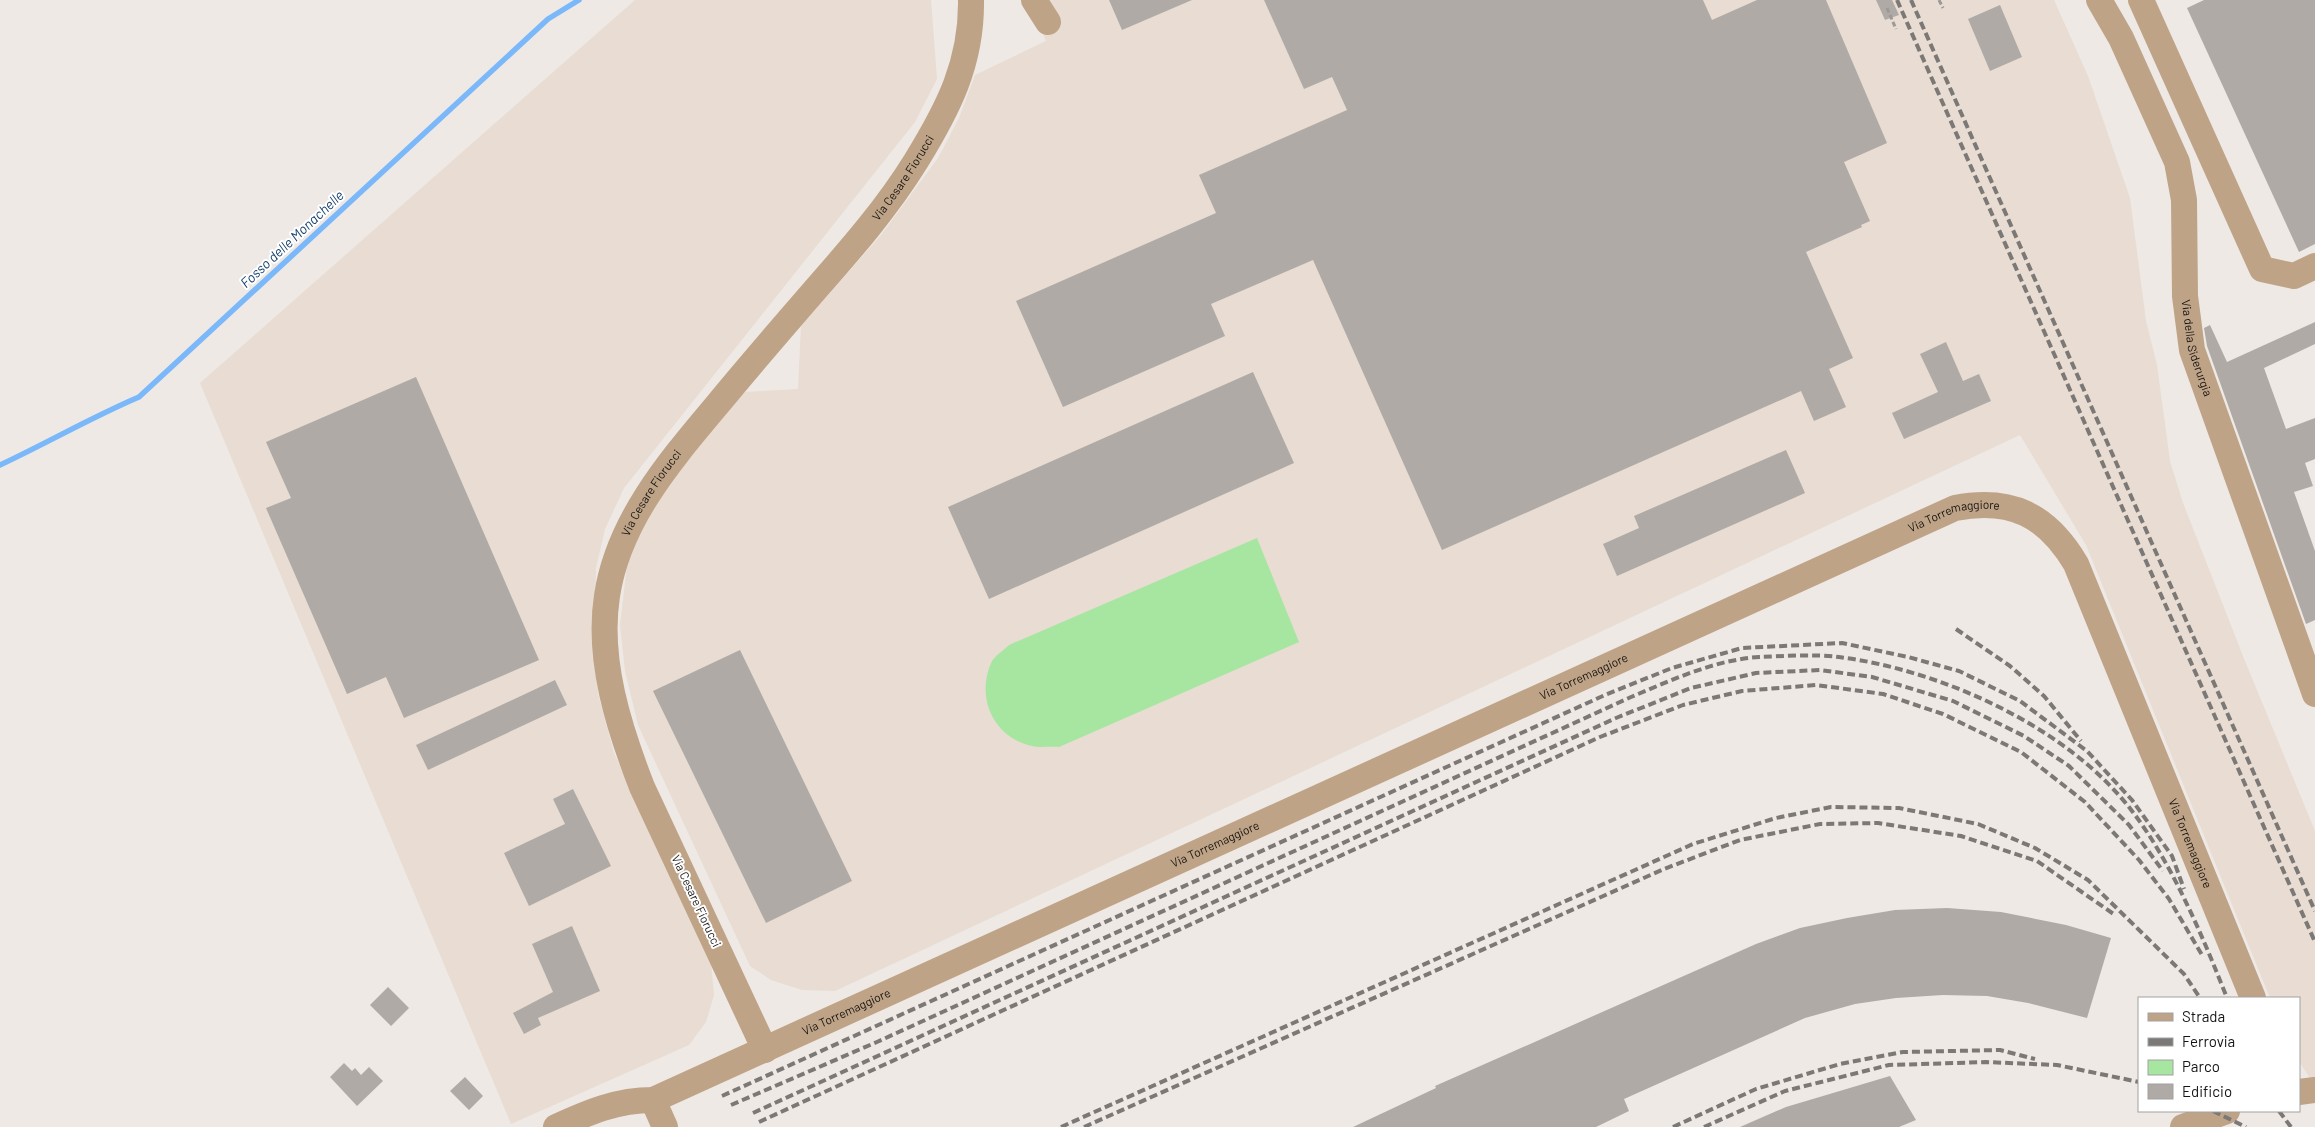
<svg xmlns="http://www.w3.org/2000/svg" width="2315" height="1127" font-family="Barlow,sans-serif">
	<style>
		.built { fill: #e8dcd3 }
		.green { fill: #a7e6a1 }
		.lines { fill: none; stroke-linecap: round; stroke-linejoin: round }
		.stream { stroke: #7bb8fa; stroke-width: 5.5 }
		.building { fill: #afaaa6 }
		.path { stroke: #9d9996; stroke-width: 3; stroke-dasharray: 5 2.5; stroke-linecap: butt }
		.minor { stroke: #bfa386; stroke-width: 26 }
		.rail { stroke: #7b7875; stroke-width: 4; stroke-dasharray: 8 4; stroke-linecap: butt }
		.labels { text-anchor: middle; stroke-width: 4; stroke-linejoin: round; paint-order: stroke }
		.street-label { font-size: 12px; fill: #171514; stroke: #fff }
		.water-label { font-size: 14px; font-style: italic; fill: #18426d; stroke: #fff }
	</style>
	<rect width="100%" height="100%" fill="#eee9e5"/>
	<!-- built -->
	<path class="built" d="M635 0H931L937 79 915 122 624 488 605 529 596 568 595 618 598 694 614 753 711 962 714 995 706 1022 689 1045 511 1124 200 383Z
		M1028 0H2054L2088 76 2130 198 2146 321 2157 365 2170 461 2183 503 2245 661 2315 831V1086L2299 1061V998H2270L2086 545 2020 435 835 991 802 990 771 980 750 966 638 725 625 671 620 625 628 557 650 509 693 445 745 392 798 389 801 326 881 235 938 158 959 118 975 75 1046 41Z"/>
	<!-- green -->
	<path class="green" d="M1257 538 1299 642 1059 747C1050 746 1040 748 1032 746 993 738 975 696 992 661 996 655 1004 650 1009 645Z"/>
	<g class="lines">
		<!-- stream -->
		<path class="stream" d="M0 465C47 443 92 417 139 397L548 19 579 0"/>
	</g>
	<!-- building -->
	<path class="building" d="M1109 0H1192L1122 30Z
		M1264 0H1703L1712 20 1757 0H1826L1887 143 1844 162 1870 221 1861 225 1862 227 1806 252 1853 358 1829 369 1846 407 1814 421 1801 391 1442 550 1313 260 1211 304 1225 336 1063 407 1016 301 1216 213 1199 175 1347 110 1332 77 1304 89Z
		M1876 0H1892L1899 15 1885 20Z
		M2204 0H2315V244L2299 252 2187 8Z
		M2000 5 2022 57 1990 71 1968 19Z
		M2315 322V344L2264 368 2286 429 2315 418V459L2305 463 2313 486 2294 492 2315 551V620L2306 624 2207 346 2204 328 2210 325 2227 362Z
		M1946 342 1963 381 1979 374 1991 401 1904 439 1892 413 1938 392 1920 354Z
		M1253 372 1294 463 989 599 948 507Z
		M416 377 539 660 404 718 386 677 347 694 266 508 291 498 266 442Z
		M1786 450 1805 493 1617 576 1603 544 1639 528 1634 516Z
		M740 650 852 881 766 923 653 691Z
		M555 680 567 705 428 770 416 745Z
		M573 789 611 866 529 906 504 853 565 824 553 799Z
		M1947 908 2001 912 2066 925 2111 938 2087 1018 2028 1003 1987 996 1943 995 1896 998 1855 1004 1805 1018 1624 1099 1629 1111 1596 1127H1353L1436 1088 1435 1086 1756 944 1800 928 1847 918 1895 910Z
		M572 926 600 991 538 1018 541 1025 524 1034 513 1013 553 992 532 944Z
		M388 987 409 1008 391 1026 370 1005Z
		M344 1063 352 1071 355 1068 361 1075 369 1067 383 1081 357 1106 330 1077Z
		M1890 1076 1916 1120 1899 1127H1740L1786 1107Z
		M465 1077 483 1096 469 1110 450 1091Z"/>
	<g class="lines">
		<!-- path -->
		<path class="path" d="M1939 0 1943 8
			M1887 8 1896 29"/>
		<!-- minor -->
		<g class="minor">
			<path d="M1034 0 1048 22"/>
			<path id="s1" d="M2099 0 2121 38 2177 162 2184 200 2185 296 2192 350 2315 694"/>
			<path d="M2141 0 2262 269 2294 276 2315 266"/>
			<path id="s2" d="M765 1050 642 787C619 728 597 660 607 596 618 521 670 461 717 405 749 366 782 328 815 290 851 249 887 208 916 161 948 109 972 63 971 0"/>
			<path d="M2299 1092 2315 1090"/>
			<path d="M653 1100 665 1127"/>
			<path id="s3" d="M556 1127C589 1112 617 1100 653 1100L1955 508C2011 497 2047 515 2076 564L2253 998"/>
			<path d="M2183 1127 2227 1111"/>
		</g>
		<!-- rail -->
		<path class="rail" d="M1897 0 2315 942
			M1911 0 2315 911
			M1956 629 2010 666 2044 696 2081 741
			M722 1096 1605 695 1672 668 1742 648 1842 643 1908 657 1959 671 2020 701 2087 751 2132 800 2172 856 2184 889
			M731 1105 877 1042 1631 697C1672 680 1714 660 1759 657 1783 656 1815 654 1839 657 1941 670 2068 727 2132 811 2172 863 2203 937 2227 998
			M2213 1111 2246 1127
			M2279 1111 2291 1127
			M753 1113 1616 718 1691 688 1756 673 1820 670 1872 677 1953 701 2024 736 2069 766 2129 825 2163 871
			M759 1122 1600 737 1683 705 1742 691 1816 685 1883 694 1943 714 2021 752 2085 802 2139 860 2169 899 2202 955
			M1061 1127 1693 844 1776 818 1831 807 1899 808 1978 824 2035 848 2088 880 2184 974 2200 998
			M1084 1127 1664 869 1740 840 1820 824 1878 823 1961 836 2037 861 2115 915
			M1673 1127 1756 1089 1840 1064 1903 1052 2000 1050 2035 1059
			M1704 1127 1785 1091 1889 1065 1986 1062 2057 1065 2139 1082"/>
	</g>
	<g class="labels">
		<!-- street labels -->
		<g class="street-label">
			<text dy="4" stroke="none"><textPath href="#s2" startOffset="1004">Via Cesare Fiorucci</textPath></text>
			<text dy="4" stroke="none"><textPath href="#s1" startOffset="368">Via della Siderurgia</textPath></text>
			<text dy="4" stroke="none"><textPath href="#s2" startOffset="600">Via Cesare Fiorucci</textPath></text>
			<text dy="4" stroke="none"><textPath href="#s3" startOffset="1529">Via Torremaggiore</textPath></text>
			<text dy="4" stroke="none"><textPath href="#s3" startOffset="1124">Via Torremaggiore</textPath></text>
			<text dy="4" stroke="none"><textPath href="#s3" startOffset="1978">Via Torremaggiore</textPath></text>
			<text dy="4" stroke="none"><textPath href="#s3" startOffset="719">Via Torremaggiore</textPath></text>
			<text transform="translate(696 901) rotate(65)" y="4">Via Cesare Fiorucci</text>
			<text dy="4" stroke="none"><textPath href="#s3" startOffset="314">Via Torremaggiore</textPath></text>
		</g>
		<!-- water labels -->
		<g class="water-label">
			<text transform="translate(292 239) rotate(-43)" y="5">Fosso delle Monachelle</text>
		</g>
	</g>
	<!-- legend -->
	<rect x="2138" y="997" width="162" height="115" fill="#ffffff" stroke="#a2a1a1"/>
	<rect x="2148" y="1013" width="25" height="8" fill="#bfa386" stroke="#a2a1a1"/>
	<text x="2182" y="1022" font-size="15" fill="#171514">Strada</text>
	<rect x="2148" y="1038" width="25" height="8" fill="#7b7875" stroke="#a2a1a1"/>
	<text x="2182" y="1047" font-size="15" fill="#171514">Ferrovia</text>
	<rect x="2148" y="1060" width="25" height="15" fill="#a7e6a1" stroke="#a2a1a1"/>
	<text x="2182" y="1072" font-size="15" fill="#171514">Parco</text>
	<rect x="2148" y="1084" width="25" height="15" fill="#afaaa6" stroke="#a2a1a1"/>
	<text x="2182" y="1097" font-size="15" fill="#171514">Edificio</text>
</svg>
